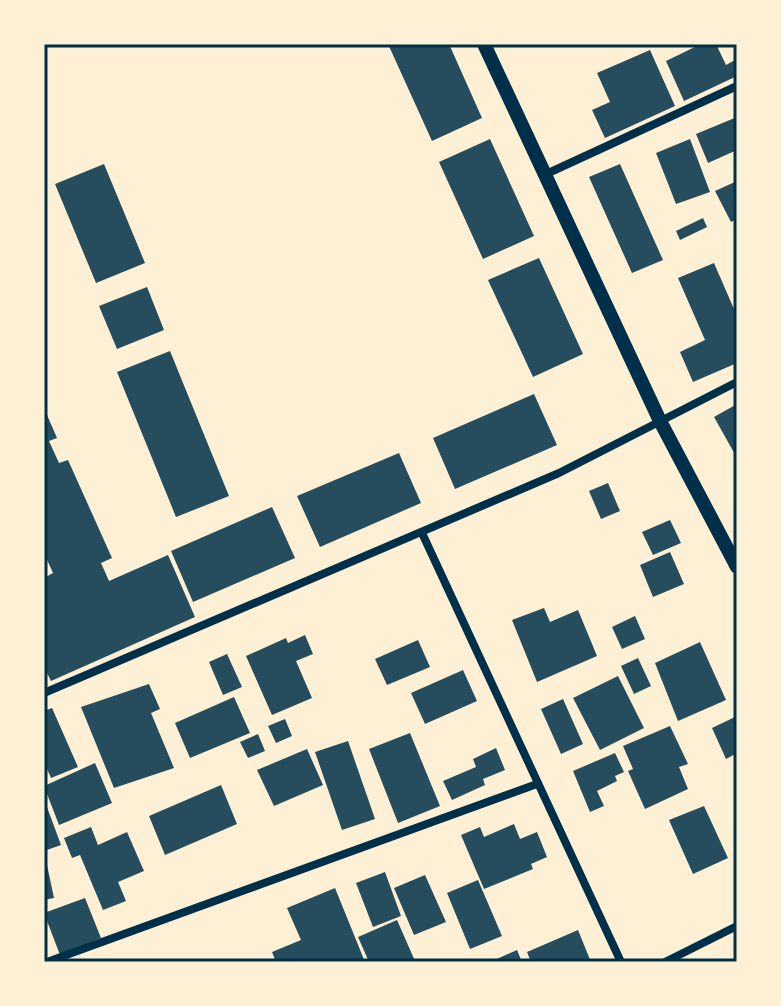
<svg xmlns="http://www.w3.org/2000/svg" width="781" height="1006" font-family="Arial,sans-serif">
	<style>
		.building { fill: #264d5e }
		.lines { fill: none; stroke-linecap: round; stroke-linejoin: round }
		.minor { stroke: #003049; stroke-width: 8 }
		.tertiary { stroke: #003049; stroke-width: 14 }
		.neatline { fill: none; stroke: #003049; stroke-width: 3 }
	</style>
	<rect width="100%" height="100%" fill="#fdf0d5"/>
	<!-- building -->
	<path class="building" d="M388 44H449L482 118 432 141Z
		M701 44H716L726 65 737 59V76L684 101 666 61Z
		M650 50 675 106 605 138 592 110 610 102 597 73Z
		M737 117V150L708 163 696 134Z
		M490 139 534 236 483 259 439 162Z
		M690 139 710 192 676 204 656 153Z
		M104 164 145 263 96 283 55 184Z
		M620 164 663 260 632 273 589 177Z
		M737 181V219L731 222 715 191Z
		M703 218 707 227 680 240 676 231Z
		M539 258 583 354 533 377 488 280Z
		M714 263 737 316V363L693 382 680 352 705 340 678 278Z
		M147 287 164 330 117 349 99 306Z
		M170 351 229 496 176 517 117 372Z
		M534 394 557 445 455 489 433 438Z
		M737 404V458L714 417Z
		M44 408 57 438 49 441 59 463 68 460 112 558 101 563 109 581 168 555 195 617 51 681 44 667V578L53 573 44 553Z
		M399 453 421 503 320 547 297 496Z
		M608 483 620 511 601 519 589 491Z
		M272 507 295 558 193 602 171 551Z
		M670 520 681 543 653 555 642 532Z
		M670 552 684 584 653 597 640 565Z
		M544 608 550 622 578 610 597 656 537 682 512 620Z
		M635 616 645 639 622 649 612 627Z
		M305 635 313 654 296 661 312 698 272 715 246 656 286 638 288 643Z
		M418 640 430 667 387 685 375 659Z
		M700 642 726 700 678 721 655 663Z
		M227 654 242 687 223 695 209 662Z
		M638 658 651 686 634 694 621 666Z
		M463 670 477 701 425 724 411 693Z
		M618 676 644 728 600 750 573 698Z
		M149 684 160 709 151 713 174 768 114 788 81 707Z
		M234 697 250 733 190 758 175 723Z
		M563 699 583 744 561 754 541 709Z
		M52 708 78 767 51 778 44 762V711Z
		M737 716V753L726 759 712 728Z
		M285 719 292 736 276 743 268 726Z
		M670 726 688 764 679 767 688 789 645 809 628 771 633 769 623 746Z
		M410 733 440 806 398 823 369 749Z
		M258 734 265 751 248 758 240 742Z
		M348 741 375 819 342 830 315 752Z
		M496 748 505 770 483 779 485 785 452 800 443 781 476 767 473 759Z
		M307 749 323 785 274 806 257 770Z
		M615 753 624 772 615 776 617 781 597 791 604 806 590 812 573 771Z
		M95 763 112 803 59 825 44 786Z
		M221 785 237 824 165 855 149 816Z
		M44 799 61 845 44 851Z
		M704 806 728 858 693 874 669 820Z
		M514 824 520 839 537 832 547 857 531 864 533 869 484 889 461 835 480 827 484 837Z
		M91 827 98 845 127 832 144 871 118 882 126 901 103 910 80 855 72 858 64 838Z
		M44 851 54 898 44 900Z
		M385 872 401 916 373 927 356 883Z
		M425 875 446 922 414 935 394 888Z
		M478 880 502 936 470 949 447 893Z
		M335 888 365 962H276L272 952 301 940 287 908Z
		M85 898 101 938 60 955 44 913Z
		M397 920 415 961 369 962 358 937Z
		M578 930 591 962H531L527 952Z
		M517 950 522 962H490Z"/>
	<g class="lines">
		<!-- minor -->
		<path class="minor" d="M544 175 737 86
			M422 533 621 962
			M44 693 559 473 737 382
			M47 962 537 784
			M665 962 737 926"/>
		<!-- tertiary -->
		<path class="tertiary" d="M484 44 660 421 737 567"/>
	</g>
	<!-- border -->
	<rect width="781" height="1006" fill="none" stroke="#fdf0d5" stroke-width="92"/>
	<rect x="46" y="46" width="689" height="914" class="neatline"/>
</svg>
